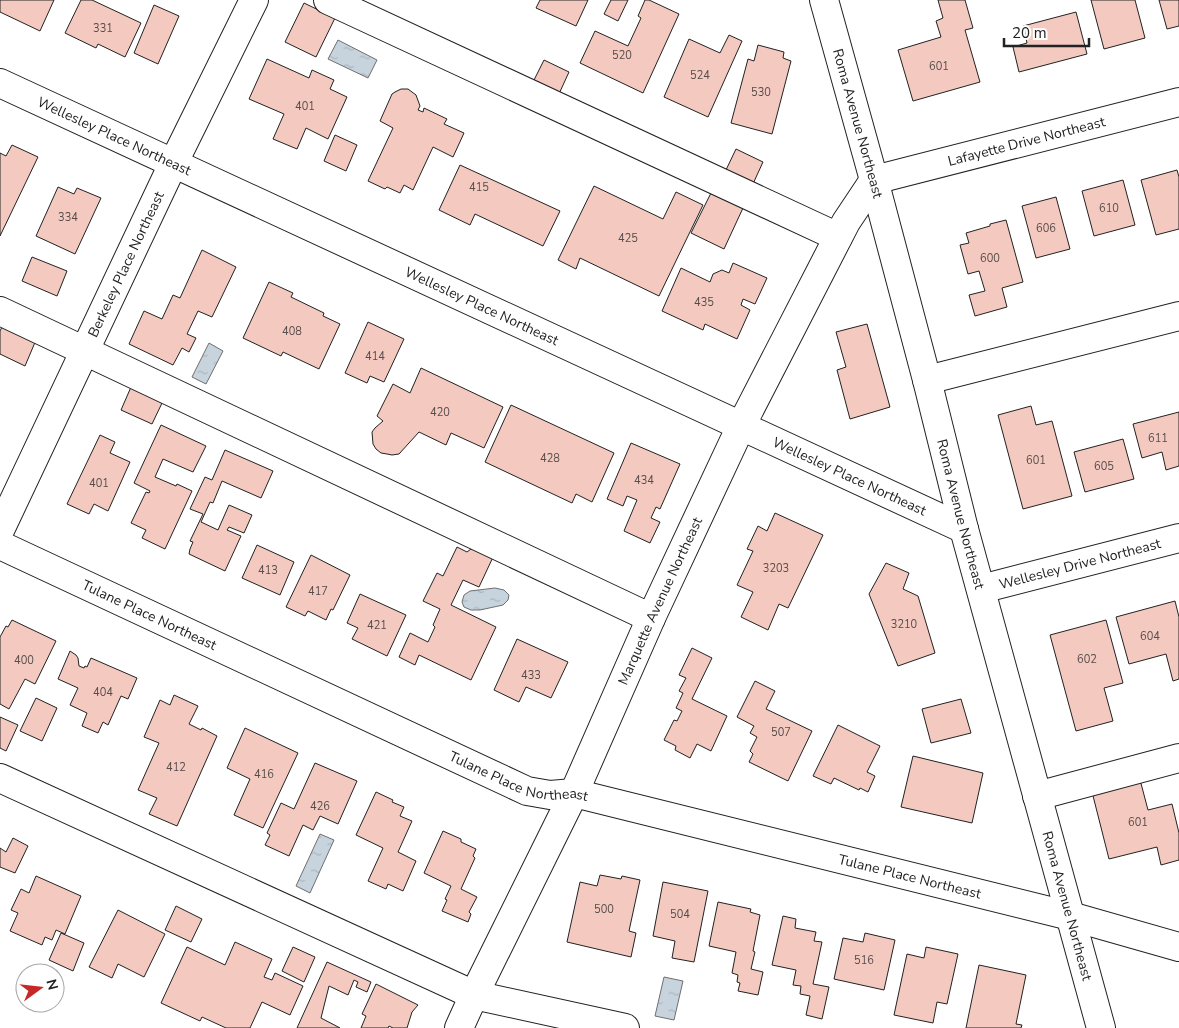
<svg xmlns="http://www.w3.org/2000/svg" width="1179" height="1028" font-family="'Nunito Sans',sans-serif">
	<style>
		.water { fill: url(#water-ripples); stroke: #6f6f6f }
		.building { fill: #f3c9c0; stroke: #222 }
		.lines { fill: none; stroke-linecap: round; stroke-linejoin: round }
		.minor-casing { stroke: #222; stroke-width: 30 }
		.minor { stroke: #fff; stroke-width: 28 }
		.labels { text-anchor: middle; stroke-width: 4; stroke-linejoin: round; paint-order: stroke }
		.number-label { font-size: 11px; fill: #564c4a }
		.street-label { font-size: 14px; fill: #222; stroke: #fff }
	</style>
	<defs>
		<pattern id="water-ripples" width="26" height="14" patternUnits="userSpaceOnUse" patternTransform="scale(1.25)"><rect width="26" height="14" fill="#c7d3dd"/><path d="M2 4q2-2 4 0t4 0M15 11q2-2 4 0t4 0" fill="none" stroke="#abb5bd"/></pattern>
	</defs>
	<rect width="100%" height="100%" fill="#fff"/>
	<!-- water -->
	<path class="water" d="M338 40 377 60 368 78 328 59Z
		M209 343 223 351 206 384 192 377Z
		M495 588 504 590 509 595 508 600 503 605 480 610H471L464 607 462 602 464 595 470 591Z
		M320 834 334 840 310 893 296 886Z
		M664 977 683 981 674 1020 655 1016Z"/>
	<!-- building -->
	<path class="building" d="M0 0H54L40 31 0 12Z
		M81 0H92L141 23 125 57 98 44 96 48 65 33Z
		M540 0H588L576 26 536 8Z
		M611 0H628L618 21 604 14Z
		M645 0H649L679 14 643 93 580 63 595 31 628 46 641 18 638 16Z
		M938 0H965L973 28 965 30 980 82 913 101 898 50 941 37 936 21 943 18Z
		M1091 0H1135L1145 38 1104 49Z
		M1159 0H1179V26L1167 29Z
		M304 3 335 18 316 57 285 42Z
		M154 5 179 16 158 64 134 53Z
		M1076 12 1087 54 1019 72 1013 47 1027 43 1023 26Z
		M729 35 742 41 708 117 664 97 689 39 720 53Z
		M758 45 784 52 783 58 791 61 772 134 731 123 748 59 754 61Z
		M267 59 309 78 312 70 334 80 330 89 347 97 328 139 306 128 297 149 273 139 284 114 249 99Z
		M544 60 569 72 558 96 532 84Z
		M401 89H408L416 95 420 106 418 110 423 112 424 108 447 119 444 124 464 133 453 157 433 147 413 190 404 185 400 193 387 187 385 189 368 181 393 128 380 121 392 94 395 92Z
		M335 135 357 145 346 171 324 161Z
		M12 145 38 157 0 236V153L6 156Z
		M736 149 763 162 752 186 725 172Z
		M460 165 560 211 543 246 475 214 470 225 439 210Z
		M1177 170 1179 177V229L1156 235 1141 180Z
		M1123 180 1135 225 1094 236 1082 191Z
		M594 186 663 219 676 192 703 205 659 296 580 258 576 269 558 260Z
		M58 187 74 194 77 188 101 198 75 254 36 236Z
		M711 193 743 208 724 249 691 233Z
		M1056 197 1070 249 1036 258 1022 206Z
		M1006 220 1023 282 1002 288 1007 307 975 316 969 295 985 291 979 271 968 274 960 245 969 243 966 233 990 226V224Z
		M202 250 236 267 212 317 198 311 187 334 196 338 189 352 182 348 173 365 129 344 144 311 162 319 173 295 180 298Z
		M32 257 67 271 57 296 22 281Z
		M733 263 767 278 755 304 743 299 741 305 750 310 737 339 705 324 703 330 662 311 681 268 710 282 713 274 722 270 729 273Z
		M269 282 293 293 291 297 324 313 323 316 340 324 319 369 283 352 281 356 243 338Z
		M368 322 404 339 384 382 370 376 367 383 345 373Z
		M867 324 890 407 850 419 837 370 846 367 836 332Z
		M3 325 36 340 25 366 0 354V331Z
		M421 368 503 407 484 448 451 433 446 445 419 432 399 454 392 455 387 454 381 453 376 449 373 444 372 432 375 428 383 421 377 416 393 384 410 393Z
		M131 387 163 401 152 424 121 410Z
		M511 405 614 453 592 502 576 494 572 503 485 462Z
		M1031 406 1036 425 1052 421 1072 496 1023 509 998 415Z
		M1179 412V466L1166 470 1162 452 1142 458 1133 424Z
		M161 425 206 446 193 472 163 459 155 477 176 486 177 484 192 491 165 549 142 538 146 530 131 523 146 492 149 493 150 491 134 483Z
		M100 435 115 442 110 453 130 462 108 511 94 504 89 514 67 504Z
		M1123 439 1134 479 1085 492 1074 452Z
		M631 443 680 464 660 509 656 507 651 518 660 522 650 543 624 531 637 500 627 496 623 506 607 499Z
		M225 450 273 471 261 498 222 481 213 503 210 502 201 522 218 530 229 505 252 515 244 533 229 527 227 530 241 536 225 571 189 554 190 549 193 542 190 541 203 514 190 509 205 477 212 480Z
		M775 513 823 535 788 608 779 604 768 630 741 617 753 592 737 585 753 551 747 549 758 526 767 531Z
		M257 545 294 562 280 595 242 578Z
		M475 546 494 555 479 587 463 580 451 605 496 627 471 680 419 655 415 665 399 657 410 633 428 642 435 627 433 625 440 609 423 601 437 573 443 576 457 547 467 552Z
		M311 555 350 575 333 610 331 609 326 620 308 611 305 616 286 607Z
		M886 563 909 573 903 589 918 596 935 653 898 666 869 594Z
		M360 594 406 615 387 656 352 639 358 628 347 623Z
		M1175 601 1179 617V679L1173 681 1166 654 1129 664 1116 617Z
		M12 620 56 641 35 684 25 679 9 709 0 704V637L6 626 8 627Z
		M1106 620 1123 683 1104 688 1113 721 1076 731 1050 635Z
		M517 639 568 662 551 698 526 687 519 702 494 690Z
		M692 648 712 658 692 699 727 716 711 751 697 744 690 758 675 750 676 746 664 740 674 720 677 721 682 711 676 708 683 693 679 691 686 678 679 675Z
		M70 651 76 655 78 658 79 666 84 668 85 666 87 667 91 658 137 678 128 699 121 696 108 725 103 722 98 733 82 726 87 713 70 705 78 688 58 679Z
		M755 681 775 691 766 709 812 731 788 781 749 762 753 754 750 751 757 737 750 733 754 726 737 717Z
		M174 695 198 706 189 724 201 730 202 728 217 736 177 826 149 814 157 798 138 790 159 743 144 737 160 700 170 705Z
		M36 698 57 708 42 741 20 731Z
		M961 699 971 733 931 743 922 709Z
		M0 717 18 725 6 751 0 748Z
		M838 725 880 746 867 772 875 776 868 792 860 788 859 790 834 778 831 784 813 776Z
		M245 728 298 753 263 828 234 815 250 779 227 768Z
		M913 756 983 773 972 823 901 807Z
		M315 763 357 781 338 824 320 816 313 830 303 825 289 856 265 845 270 835 267 833 281 803 294 809Z
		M1138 772 1148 810 1172 804 1179 833V860L1161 865 1157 847 1109 859 1090 784Z
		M376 792 393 800 392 802 404 807 400 816 412 821 398 852 416 861 403 891 388 884 386 889 368 881 383 848 356 835Z
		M443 831 461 839V842L476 849 473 856 475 858 461 889 477 897 469 912 471 914 468 922 442 911 447 900 445 899 451 886 424 873Z
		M13 838 28 846 15 873 0 867V848L6 852Z
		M600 875 621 879 622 876 640 880 629 931 636 933 631 957 567 942 580 882 597 886Z
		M36 876 81 896 65 934 56 930 52 940 45 937 42 945 10 931 18 913 11 910 21 889 29 893Z
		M663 882 708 891 694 962 672 958 675 941 653 936Z
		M718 902 751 909 750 912 760 915 753 951 755 952 751 969 763 972 758 995 738 991 740 983 737 982 738 975 732 973 736 952 709 946Z
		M176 906 202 919 191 942 165 930Z
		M118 910 165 934 144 977 118 964 112 978 89 967Z
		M783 916 796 919 795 928 816 932 814 941 822 942 813 984 829 987 822 1019 806 1015 810 996 800 994 801 986 793 985 796 970 772 965Z
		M61 933 84 943 73 971 49 960Z
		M865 933 895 940 884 990 834 979 843 938 863 942Z
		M235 942 272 959 264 977 272 980 275 973 303 986 290 1015 262 1002 250 1028H226L202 1017 200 1021 161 1003 187 947 225 965Z
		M293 947 315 957 304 982 282 971Z
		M926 947 958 954 947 1004 937 1002 933 1023 894 1015 907 954 924 958Z
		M327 962 371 982 367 992 356 987 358 982 354 980 348 995 329 986 321 1018 340 1028H297Z
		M979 965 1026 975 1016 1024 1022 1025 1021 1028H966Z
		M376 984 418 1005 412 1012 407 1028H393L389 1026 388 1028H361L366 1016 362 1014Z"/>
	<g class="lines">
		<!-- minor casing -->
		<g class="minor-casing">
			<g id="minor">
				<path d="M328 0 838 237"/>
				<path id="s1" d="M824 0 874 180 927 380 964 529 1101 1028"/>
				<path id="s2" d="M0 83 964 529"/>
				<path d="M0 311 651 618"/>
				<path d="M927 380 1179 316"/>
				<path id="s3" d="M0 530 173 164 254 0"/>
				<path id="s4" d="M0 545 527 791 550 795 574 793 1070 916 1179 947"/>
				<path id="s5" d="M981 589 1179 538"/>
				<path d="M0 778 474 995 625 1028"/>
				<path d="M1037 796 1179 758"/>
				<path id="s6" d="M459 1028 474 995 574 793 651 618 741 426 846 222 874 180 1179 102"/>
			</g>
		</g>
		<!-- minor -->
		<use href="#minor" class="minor"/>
	</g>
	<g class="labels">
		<!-- number labels -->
		<g class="number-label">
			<text x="103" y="32">331</text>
			<text x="622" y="59">520</text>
			<text x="939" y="70">601</text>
			<text x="700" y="79">524</text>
			<text x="761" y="96">530</text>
			<text x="305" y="110">401</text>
			<text x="479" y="191">415</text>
			<text x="1109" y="212">610</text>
			<text x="68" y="221">334</text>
			<text x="1046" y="232">606</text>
			<text x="628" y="242">425</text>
			<text x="990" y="262">600</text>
			<text x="704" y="306">435</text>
			<text x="292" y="335">408</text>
			<text x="375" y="360">414</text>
			<text x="440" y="416">420</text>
			<text x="1158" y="442">611</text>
			<text x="550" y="462">428</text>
			<text x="1036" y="464">601</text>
			<text x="1104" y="470">605</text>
			<text x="644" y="484">434</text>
			<text x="99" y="487">401</text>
			<text x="776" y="572">3203</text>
			<text x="268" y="574">413</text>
			<text x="318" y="595">417</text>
			<text x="904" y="628">3210</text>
			<text x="377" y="629">421</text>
			<text x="1150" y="640">604</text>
			<text x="1087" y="663">602</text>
			<text x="24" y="664">400</text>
			<text x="531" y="679">433</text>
			<text x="103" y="696">404</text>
			<text x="781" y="736">507</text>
			<text x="176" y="771">412</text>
			<text x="264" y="778">416</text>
			<text x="320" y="810">426</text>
			<text x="1138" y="826">601</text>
			<text x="604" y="913">500</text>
			<text x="680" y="918">504</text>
			<text x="864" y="964">516</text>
		</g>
		<!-- street labels -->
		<g class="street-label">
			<text dy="5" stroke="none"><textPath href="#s1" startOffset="128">Roma Avenue Northeast</textPath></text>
			<text dy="5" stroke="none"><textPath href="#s2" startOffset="126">Wellesley Place Northeast</textPath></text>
			<text dy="5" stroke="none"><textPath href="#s6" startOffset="1102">Lafayette Drive Northeast</textPath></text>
			<text dy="5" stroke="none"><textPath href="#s3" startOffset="294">Berkeley Place Northeast</textPath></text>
			<text dy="5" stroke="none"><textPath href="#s2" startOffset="531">Wellesley Place Northeast</textPath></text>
			<text dy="5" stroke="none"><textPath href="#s2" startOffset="936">Wellesley Place Northeast</textPath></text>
			<text dy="5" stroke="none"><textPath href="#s1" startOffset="532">Roma Avenue Northeast</textPath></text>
			<text dy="5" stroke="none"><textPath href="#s5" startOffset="102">Wellesley Drive Northeast</textPath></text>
			<text dy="5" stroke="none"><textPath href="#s6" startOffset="472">Marquette Avenue Northeast</textPath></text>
			<text dy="5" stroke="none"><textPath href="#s4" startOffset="165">Tulane Place Northeast</textPath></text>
			<text dy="5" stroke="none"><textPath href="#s4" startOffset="570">Tulane Place Northeast</textPath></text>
			<text dy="5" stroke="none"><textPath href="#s4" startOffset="975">Tulane Place Northeast</textPath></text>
			<text dy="5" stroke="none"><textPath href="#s1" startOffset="938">Roma Avenue Northeast</textPath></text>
		</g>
	</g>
	<!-- north arrow -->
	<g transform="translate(40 988) rotate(75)"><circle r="24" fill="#ffffff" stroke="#a7a7a7"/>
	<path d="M0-4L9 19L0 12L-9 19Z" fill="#c62828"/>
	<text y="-8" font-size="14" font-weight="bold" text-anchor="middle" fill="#222222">N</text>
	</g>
	<!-- scale -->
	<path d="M1004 38v8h85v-8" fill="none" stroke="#222222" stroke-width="2.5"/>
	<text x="1012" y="38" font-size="15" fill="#222222" stroke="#ffffff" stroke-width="4" paint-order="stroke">20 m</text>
</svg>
